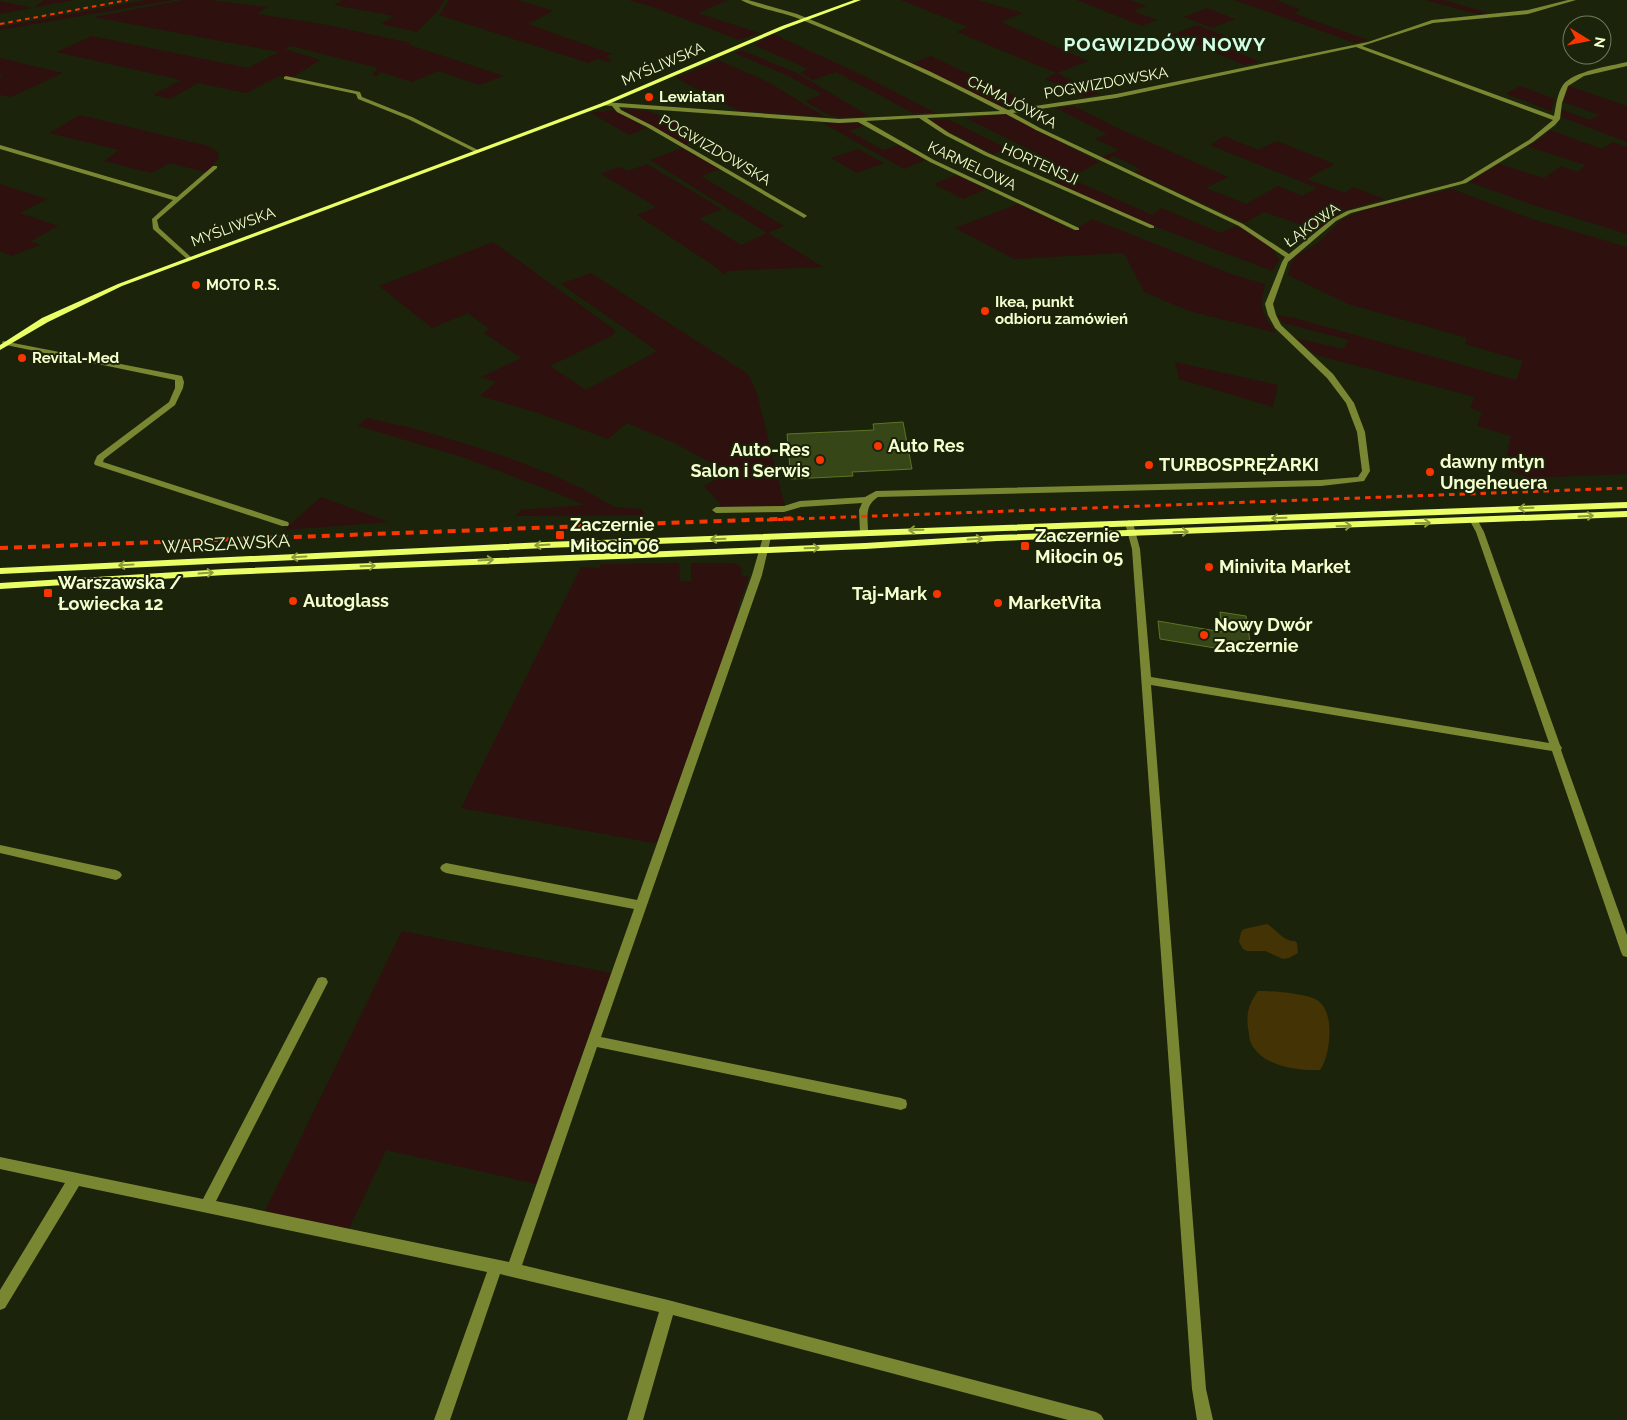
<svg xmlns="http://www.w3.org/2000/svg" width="1627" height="1420" font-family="Raleway,sans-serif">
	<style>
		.green { fill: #2e100e }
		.water { fill: #433305 }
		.building { fill: #374616; stroke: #5c7425 }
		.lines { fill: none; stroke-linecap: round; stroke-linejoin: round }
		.street { fill: #7a8732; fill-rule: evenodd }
		.secondary { fill: #eaff65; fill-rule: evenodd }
		.rail-far2 { stroke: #f93500; stroke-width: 2; stroke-dasharray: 4.5 4; stroke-linecap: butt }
		.rail-far1 { stroke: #f93500; stroke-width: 3; stroke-dasharray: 5.5 5; stroke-linecap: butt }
		.rail { stroke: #f93500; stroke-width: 4; stroke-dasharray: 8 6; stroke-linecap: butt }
		.oneway { stroke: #8d9c3c }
		.poi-dot { fill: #f93500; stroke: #1c230b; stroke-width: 2 }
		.labels { text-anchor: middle; stroke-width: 4; stroke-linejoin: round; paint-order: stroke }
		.far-street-label { font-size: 15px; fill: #f4ffce; stroke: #1c230b }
		.far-poi-label { font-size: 15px; font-weight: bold; fill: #f4ffce; stroke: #1c230b; text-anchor: start }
		.poi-label { font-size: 18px; font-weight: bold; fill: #f4ffce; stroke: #1c230b; text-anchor: start }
		.street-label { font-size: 18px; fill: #f4ffce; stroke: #1c230b }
		.far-district-label { font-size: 19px; font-weight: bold; letter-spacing: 1px; fill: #d0ffe6; stroke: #1c230b }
	</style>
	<rect width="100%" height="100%" fill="#1c230b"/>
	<!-- green -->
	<path class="green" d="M44 0H74L0 14V1L33 8Z
		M146 0H173L0 30V27Z
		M184 0H210L267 7 257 14 322 24 411 43 410 45 504 76 479 85 438 71 412 82 381 72 377 76 372 75 378 68 291 46 285 49 320 60 291 78 279 76 246 93 198 83 170 99 153 95 181 80 56 52 92 36 248 68 279 52 94 17Z
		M343 0H444L438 11 417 32 381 24 394 16 334 5Z
		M449 0H518L553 11 528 24 612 54 605 57 612 60 608 62 598 59 588 63 439 15Z
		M629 0H728L698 13 759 33 739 40 653 7Z
		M901 0H978L1023 13 1001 22 1088 61 1057 73 1100 94 1084 97 1045 79 1056 73 957 32 968 27Z
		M1077 0H1130L1146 6 1133 11 1157 20 1142 26Z
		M1234 0H1276L1301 10 1293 13 1368 40 1355 43Z
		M1425 0H1443L1488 13 1477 14Z
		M1207 8 1235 19 1212 28 1184 17Z
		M1197 25 1237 41 1223 46 1260 62 1245 65 1172 35Z
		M773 34 860 74 936 113H913L836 72 813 80 800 73 808 69 754 45Z
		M741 50 797 73 869 116C834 118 835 120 805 101L822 94 786 75 734 53Z
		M931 56 1033 104 1005 107 991 102 910 64Z
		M0 58 63 73 11 97 0 95V78L3 76 0 75Z
		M718 60 770 83 825 117 739 111 676 78Z
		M1520 86 1555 99 1551 111 1506 94Z
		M1568 86 1627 106V142L1561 117 1560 109 1590 120 1599 115 1563 102Z
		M1074 106 1113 126 1228 177 1206 188 1246 204 1278 186 1302 196 1317 188 1210 145 1224 136 1258 150 1277 141 1334 164 1307 179 1345 193 1353 187 1384 199 1343 211 1316 230 1264 212 1245 223 1134 172 1141 169 1114 156 1107 160 1102 157 1119 150 1095 139 1107 134 1056 108Z
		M621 109 650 111 702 138 685 145Z
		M613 110 647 128 629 135 591 113Z
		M1007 114 1099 162 1069 178 1152 215 1161 208 1221 233 1235 226C1251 233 1272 243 1279 260L1272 271 1154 226 1055 182 1060 179 1001 151 993 154 929 122V120L948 119 1044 167 1055 162 966 118Z
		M80 115 208 146 217 151 219 157 212 167 205 172 170 163 151 173 104 161 119 150 49 133Z
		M823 123H859L863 126 849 131 883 150 898 145 925 160 904 169Z
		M1550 130 1602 149 1613 142 1627 147V234L1530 204 1469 182 1499 164 1544 178 1561 166 1578 172 1585 165 1527 146 1540 139Z
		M682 148 720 169 701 176 784 226 768 233 823 267 728 271 723 275 720 270 637 215 656 207 601 174 619 167 628 171 647 164 722 209 699 218 741 245 767 233 650 160Z
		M858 149 884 163 857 173 831 158Z
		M956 175 986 189 963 199 934 184Z
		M0 184 47 199 20 213 58 226 31 241 40 245 11 256 0 251Z
		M1452 189 1532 219 1627 247V474L1530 478 1504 468 1511 436 1477 426 1482 412 1470 408 1475 397 1316 355 1295 338 1343 349 1349 340 1283 323 1277 315 1298 319 1516 380 1523 361 1465 344 1467 338 1348 304 1288 275 1292 261 1297 255 1318 243 1341 220 1363 210Z
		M1018 204 1075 231 1079 227 1092 219 1234 275 1265 284C1259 309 1262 313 1276 333L1189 311 1144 292 1124 253 1014 259 955 228Z
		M493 242 615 330 613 335 550 366 586 390 657 351 561 284 591 273 748 374 757 393 785 507H721L719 502 704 486 729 472 674 443 627 423 608 439 538 413 480 396 496 382 481 377 521 358 484 333 489 329 468 313 432 328 379 286Z
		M1175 362 1278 385 1273 407 1179 379Z
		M367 418 420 430 498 454 553 475 583 489 614 507 642 509 644 515 515 516 521 510 584 505 569 498 465 458 358 426Z
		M321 497 389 522 284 530Z
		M679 563 680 581H691V563H734L741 567 742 576 749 577 739 603 737 621 657 842 653 843 461 808 581 567 600 568 601 564Z
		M402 931 611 973 536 1184 386 1150 348 1231 264 1213Z"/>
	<!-- water -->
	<path class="water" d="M1267 924C1276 929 1284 942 1295 941L1297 943 1298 953 1289 958 1283 959 1265 951H1247L1243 949 1239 942 1241 932 1244 929Z
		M1258 991C1273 991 1301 993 1315 999 1336 1008 1331 1055 1320 1070 1298 1071 1261 1066 1251 1043 1249 1039 1249 1032 1248 1028 1246 1012 1249 1004 1258 991Z"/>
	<!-- building -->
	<path class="building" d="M903 422 912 469 852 472 853 476 791 479 787 434 874 430 873 424Z
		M1220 612 1246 616 1252 654 1160 639 1158 621 1222 632Z"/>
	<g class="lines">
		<!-- street -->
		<path class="street" d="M741 0H748L797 14 843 33 929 71 1008 110 1116 94 1368 42 1432 20 1528 10 1568 0H1576L1528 14 1433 23 1362 46 1554 116C1556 106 1557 94 1563 85 1573 71 1611 66 1627 62V66L1584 76 1568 86 1562 103 1560 119 1555 125 1533 142 1466 183 1351 213 1336 221 1288 262 1273 304 1276 315 1281 325 1333 374 1354 403 1365 432 1370 471 1364 481 1321 486 878 497C864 506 868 517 868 532L864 535 860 532 859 510 862 503 801 507 784 512 716 513 712 510 716 507 784 506 800 501 865 497 876 491 1321 480 1358 477 1362 471 1357 432 1346 403 1327 378 1275 328 1268 315 1265 304 1282 262 1285 257 1239 226 1036 130 1006 114 927 118 949 133 988 153 1154 226V228H1150L984 155 945 135 919 118 866 121 934 160 1079 228V230H1075L930 162 858 122 839 123 619 107 621 110 651 125 806 215 807 216 804 218 647 127 617 112 612 106 602 105V103L604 102 839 119 1000 111C936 77 869 47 802 20 784 12 757 9 741 0ZM1356 47 1553 120 1529 140 1462 181 1347 211 1332 219 1289 254 1243 224 1040 128 1013 113 1116 98Z
			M286 76 360 92 362 97 412 117 480 151 475 152 408 119 358 99 356 94 284 79V77Z
			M0 145 177 197 213 166H217V168L157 220 159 228 192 258 187 259 153 229 152 219 173 200 0 149Z
			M3 341 182 376 184 382 183 388 175 405 104 459 103 462 288 522 289 524 288 526H282L95 465 94 463 97 456 169 402 175 388V380L6 345 2 343Z
			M1474 518 1477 519 1484 532 1560 745 1562 748 1561 750 1627 935V957L1623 956 1621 952 1552 751 1151 685 1206 1389 1213 1420H1197L1192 1389 1132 549 1125 523 1129 520 1133 523 1140 549 1151 677 1549 743 1476 532 1470 521Z
			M767 534 771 537 762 575 601 1037 901 1098 906 1100 907 1104 906 1108 901 1110 597 1047 522 1265 668 1300 1096 1412 1101 1415 1104 1420H1068L673 1315 643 1420H627L659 1312 500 1274 450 1420H434L487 1272 79 1186 5 1308 0 1310V1290L65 1183 0 1169V1157L203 1199 318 978 322 977 326 978 328 982 326 986 216 1201 509 1262 634 909 446 873 442 871 440 868 442 865 446 863 637 900 752 575 763 537Z
			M0 845 116 870 120 872 122 875 120 878 116 880 0 853Z"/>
		<!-- secondary -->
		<path class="secondary" d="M854 0H861L786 28 606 105 122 286 48 322 0 350V345L42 318 118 284 602 103 782 26Z
			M1627 502V508L546 548 0 574V568L546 542Z
			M1627 511V517L997 541 865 549 225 575 0 589V583L225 569 865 543 997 535Z"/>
		<!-- rail-far2 -->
		<path class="rail-far2" d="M0 24 128 0"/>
		<!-- rail-far1 -->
		<path class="rail-far1" d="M767 520 1627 488"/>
		<!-- rail -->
		<path class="rail" d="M0 548 801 518"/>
	</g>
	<!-- one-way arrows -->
	<defs><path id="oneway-shaft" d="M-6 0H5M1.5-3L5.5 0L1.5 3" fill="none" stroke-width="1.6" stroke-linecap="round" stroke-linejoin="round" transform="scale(1.25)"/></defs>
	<g class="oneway">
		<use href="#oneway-shaft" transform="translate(1526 508) rotate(178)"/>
		<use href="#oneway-shaft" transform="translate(1586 516) rotate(-3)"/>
		<use href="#oneway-shaft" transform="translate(1279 518) rotate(178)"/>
		<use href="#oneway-shaft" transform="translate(1423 523) rotate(-2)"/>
		<use href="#oneway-shaft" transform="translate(1344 526) rotate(-2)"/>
		<use href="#oneway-shaft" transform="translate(916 530) rotate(178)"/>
		<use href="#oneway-shaft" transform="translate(1181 532) rotate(-2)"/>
		<use href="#oneway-shaft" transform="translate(718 539) rotate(178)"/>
		<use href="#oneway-shaft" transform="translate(975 539) rotate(-3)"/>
		<use href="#oneway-shaft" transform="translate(542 545) rotate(176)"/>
		<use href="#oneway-shaft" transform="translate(812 548) rotate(-2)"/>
		<use href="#oneway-shaft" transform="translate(299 557) rotate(177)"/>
		<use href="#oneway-shaft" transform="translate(486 560) rotate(-3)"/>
		<use href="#oneway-shaft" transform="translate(126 565) rotate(177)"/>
		<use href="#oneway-shaft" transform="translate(368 566) rotate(-2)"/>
		<use href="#oneway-shaft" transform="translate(206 573) rotate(-4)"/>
	</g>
	<!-- markers -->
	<g class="poi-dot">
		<circle cx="649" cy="97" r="5"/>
		<circle cx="196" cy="285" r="5"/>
		<circle cx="985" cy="311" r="5"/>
		<circle cx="22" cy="358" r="5"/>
		<circle cx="878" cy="446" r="5"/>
		<circle cx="820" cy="460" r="5"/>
		<circle cx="1149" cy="465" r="5"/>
		<circle cx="1430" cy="472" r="5"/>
		<rect x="555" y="530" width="10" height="10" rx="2.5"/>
		<rect x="1020" y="541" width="10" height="10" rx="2.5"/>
		<circle cx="1209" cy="567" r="5"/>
		<rect x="43" y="588" width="10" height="10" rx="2.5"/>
		<circle cx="937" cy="594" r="5"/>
		<circle cx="293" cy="601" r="5"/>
		<circle cx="998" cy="603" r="5"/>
		<circle cx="1204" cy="635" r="5"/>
	</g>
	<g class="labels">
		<!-- far-street labels -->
		<g class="far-street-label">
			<text transform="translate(663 64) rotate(-23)" y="5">MYŚLIWSKA</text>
			<text transform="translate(1106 83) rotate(-10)" y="5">POGWIZDOWSKA</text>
			<text transform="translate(1012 102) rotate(27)" y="5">CHMAJÓWKA</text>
			<text transform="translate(715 150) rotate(30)" y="5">POGWIZDOWSKA</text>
			<text transform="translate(1040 164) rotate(24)" y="5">HORTENSJI</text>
			<text transform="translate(972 166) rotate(25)" y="5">KARMELOWA</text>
			<text transform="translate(1312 225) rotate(-36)" y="5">ŁĄKOWA</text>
			<text transform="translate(233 227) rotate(-20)" y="5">MYŚLIWSKA</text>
		</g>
		<!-- far-poi labels -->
		<g class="far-poi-label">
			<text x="659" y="102">Lewiatan</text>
			<text x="206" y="290">MOTO R.S.</text>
			<text x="995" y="307">Ikea, punkt<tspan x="995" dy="17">odbioru zamówień</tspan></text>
			<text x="32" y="363">Revital-Med</text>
		</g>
		<!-- poi labels -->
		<g class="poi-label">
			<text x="888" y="452">Auto Res</text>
			<text x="810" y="456" text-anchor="end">Auto-Res<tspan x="810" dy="21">Salon i Serwis</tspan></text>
			<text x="1440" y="468">dawny młyn<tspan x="1440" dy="21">Ungeheuera</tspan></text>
			<text x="1159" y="471">TURBOSPRĘŻARKI</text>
			<text x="570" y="531">Zaczernie<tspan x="570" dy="21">Miłocin 06</tspan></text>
			<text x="1035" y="542">Zaczernie<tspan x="1035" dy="21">Miłocin 05</tspan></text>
			<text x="1219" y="573">Minivita Market</text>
			<text x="58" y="589">Warszawska /<tspan x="58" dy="21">Łowiecka 12</tspan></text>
			<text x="927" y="600" text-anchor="end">Taj-Mark</text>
			<text x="303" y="607">Autoglass</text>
			<text x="1008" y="609">MarketVita</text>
			<text x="1214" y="631">Nowy Dwór<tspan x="1214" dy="21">Zaczernie</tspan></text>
		</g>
		<!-- street labels -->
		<g class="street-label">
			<text transform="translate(226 544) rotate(-3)" y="6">WARSZAWSKA</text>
		</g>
		<!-- far-district labels -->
		<g class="far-district-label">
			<text x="1165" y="51">POGWIZDÓW NOWY</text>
		</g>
	</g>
	<!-- north arrow -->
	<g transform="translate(1587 40) rotate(100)"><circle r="24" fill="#1c230b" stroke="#727b59"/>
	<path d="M0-4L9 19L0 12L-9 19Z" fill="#f93500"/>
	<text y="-8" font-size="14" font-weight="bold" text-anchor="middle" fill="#f4ffce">N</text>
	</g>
</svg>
